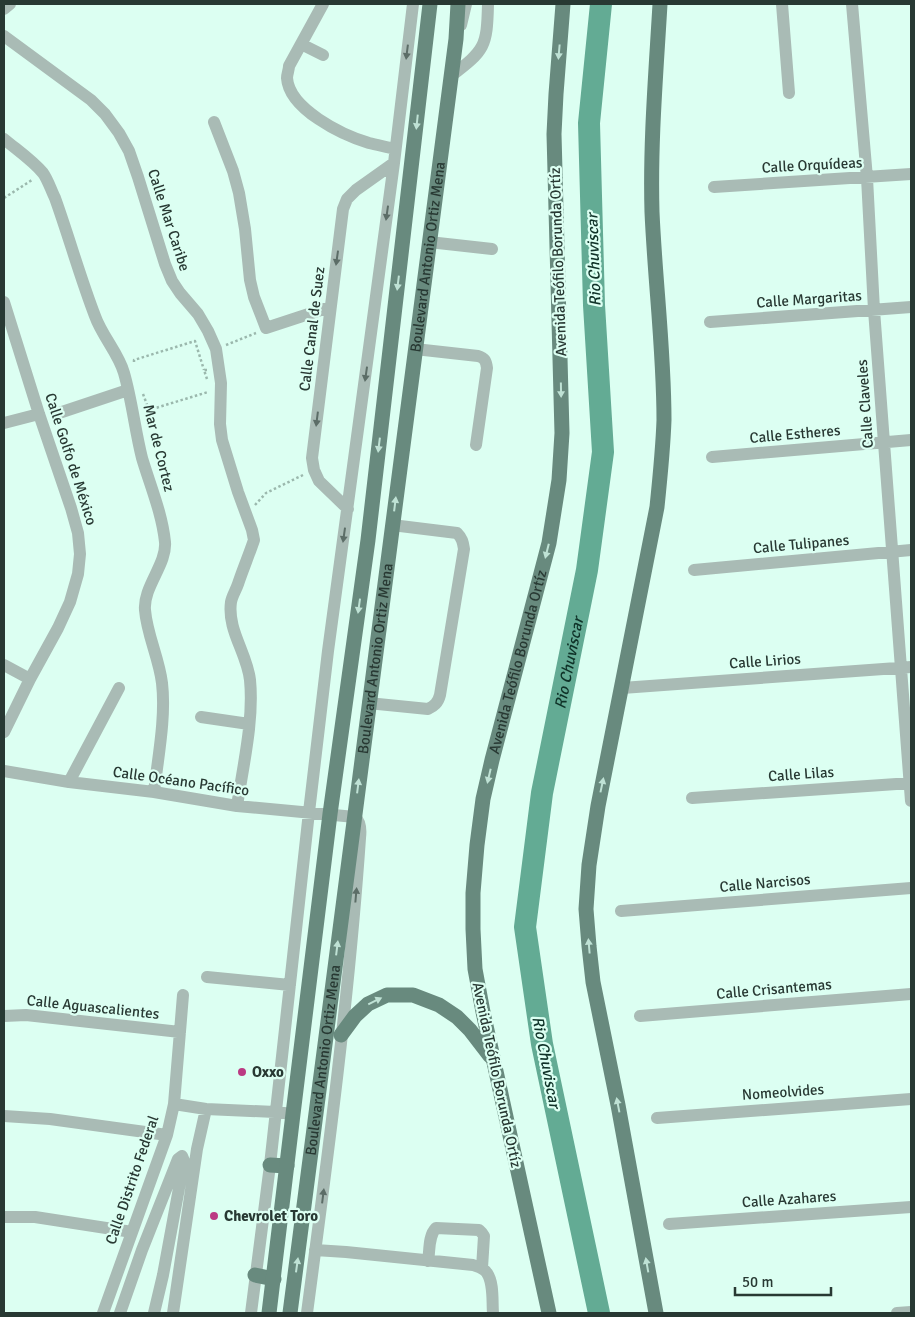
<svg xmlns="http://www.w3.org/2000/svg" width="915" height="1317" font-family="Signika,sans-serif">
	<style>
		.lines { fill: none; stroke-linecap: round; stroke-linejoin: round }
		.river { stroke: #63ab94; stroke-width: 22 }
		.path { stroke: #9bb8ad; stroke-width: 2.5; stroke-dasharray: 2.5 2.5; stroke-linecap: butt }
		.minor { stroke: #a9bbb5; stroke-width: 12 }
		.major { stroke: #688a7e; stroke-width: 15 }
		.oneway { fill: #5c6d67 }
		.oneway2 { fill: #bfe2d5 }
		.poi-dot { fill: #bb3a83; stroke: #dcfff2; stroke-width: 2 }
		.labels { text-anchor: middle; stroke-width: 4.5; stroke-linejoin: round; paint-order: stroke }
		.street-label { font-size: 15px; fill: #283933; stroke: #dcfff2 }
		.poi-label { font-size: 15px; font-weight: bold; fill: #283933; stroke: #dcfff2; text-anchor: start }
		.water-label { font-size: 16px; font-style: italic; fill: #0f3228; stroke: #dcfff2 }
	</style>
	<rect width="100%" height="100%" fill="#dcfff2"/>
	<g class="lines">
		<!-- river -->
		<path class="river" id="s1" d="M599 1313 542 1044 525 927 542 793 587 570 603 452 594 305 589 123 601 4"/>
		<!-- path -->
		<path class="path" d="M4 198 32 180
			M226 345 256 333
			M134 362V360L195 341 204 370
			M207 379 204 370H207
			M143 394 149 410 208 392
			M255 505 266 493 303 475"/>
		<!-- minor -->
		<path class="minor" d="M323 4 289 66C289 70 287 74 287 78 289 109 342 135 369 143 377 145 387 147 395 149
			M782 4 789 93
			M852 4 867 178 874 310 911 801
			M4 9 10 4
			M461 25 466 4
			M4 36 91 100 105 114 119 133 129 151 138 177 165 264 172 281 180 293 198 314 208 331 216 349 221 383 220 424 222 440 238 492 252 530 254 540C249 555 243 569 238 584 236 590 232 596 231 602 227 630 247 653 250 680 254 720 243 766 237 806
			M301 44 323 55
			M451 76C485 50 487 47 488 4
			M214 122 233 171 239 193 245 229 250 280 254 297 266 328 330 307
			M4 139C17 150 32 160 43 173 48 180 51 190 55 198 69 237 80 277 95 316 102 336 119 354 124 373 132 401 135 430 142 458 150 485 162 513 165 542 167 564 143 587 145 610 147 635 159 658 162 683 166 717 158 757 154 792
			M714 187 911 174
			M429 242 492 249
			M4 302 39 414 71 508 78 533 80 554 78 574 70 602 58 628 30 679 4 732
			M710 322 911 307
			M415 349 478 356C485 358 486 361 487 368L476 445
			M59 413 128 390
			M4 423 39 414
			M712 457 911 440
			M348 509 319 481 314 470 312 458 343 209 347 199 356 190 394 163
			M694 570 911 550
			M4 665 30 679
			M622 688 911 667
			M368 703 428 709C434 706 438 703 440 695L464 549C463 542 462 538 457 533L392 525
			M201 717 249 724
			M4 771 69 782 154 792 237 806 355 817C361 822 361 830 360 838 349 997 328 1155 307 1313
			M69 782 119 688
			M692 798 911 783
			M621 911 911 888
			M207 977 290 985
			M4 1016 26 1015 180 1032
			M640 1016 911 994
			M174 1104 206 1109 275 1112 293 1114
			M4 1116 50 1119 167 1135
			M657 1118 911 1099
			M4 1217H35L132 1232
			M669 1224 911 1207
			M315 1250 346 1252 473 1265C478 1267 484 1268 487 1273 494 1283 492 1301 493 1313
			M428 1261C430 1251 428 1236 436 1228L479 1230 482 1233 484 1236 482 1268
			M103 1313 167 1135 174 1104 183 995
			M120 1313 142 1250 178 1159 182 1156 184 1161 163 1275 154 1313
			M173 1313 197 1149 206 1109
			M251 1313 270 1165 309 812 328 651 394 163 413 4
			M897 1313 911 1312"/>
		<!-- major -->
		<g class="major">
			<path d="M341 1035 355 1016 368 1004 387 995H413L439 1005 457 1017 470 1030 490 1056"/>
			<path d="M270 1165 287 1166"/>
			<path d="M255 1275 274 1279"/>
			<path d="M269 1313 293 1114 330 814 368 540 430 4"/>
			<path id="s2" d="M290 1313 456 39 458 4"/>
			<path id="s3" d="M549 1313 483 1012 475 969 473 929V893L477 845 483 799 492 760 549 543 559 480 562 433 554 134 556 94 563 4"/>
			<path d="M656 1313 618 1105 593 982 589 946 586 909 589 865 598 806 657 507C660 478 663 449 664 420 664 351 655 281 652 212 650 143 656 73 660 4"/>
		</g>
	</g>
	<!-- one-way arrows -->
	<defs><path id="oneway-solid" d="M-6-.8H1V-3.2L6.5 0L1 3.2V.8H-6Z" transform="scale(1.25)"/></defs>
	<g class="oneway">
		<use href="#oneway-solid" transform="translate(407 52) rotate(97)"/>
		<use href="#oneway-solid" transform="translate(387 213) rotate(98)"/>
		<use href="#oneway-solid" transform="translate(337 258) rotate(98)"/>
		<use href="#oneway-solid" transform="translate(366 374) rotate(98)"/>
		<use href="#oneway-solid" transform="translate(317 419) rotate(97)"/>
		<use href="#oneway-solid" transform="translate(344 535) rotate(98)"/>
		<use href="#oneway-solid" transform="translate(356 895) rotate(-85)"/>
		<use href="#oneway-solid" transform="translate(323 1196) rotate(-83)"/>
	</g>
	<g class="oneway2">
		<use href="#oneway-solid" transform="translate(559 52) rotate(95)"/>
		<use href="#oneway-solid" transform="translate(417 122) rotate(96)"/>
		<use href="#oneway-solid" transform="translate(398 283) rotate(97)"/>
		<use href="#oneway-solid" transform="translate(561 390) rotate(89)"/>
		<use href="#oneway-solid" transform="translate(379 445) rotate(97)"/>
		<use href="#oneway-solid" transform="translate(395 504) rotate(-83)"/>
		<use href="#oneway-solid" transform="translate(547 551) rotate(104)"/>
		<use href="#oneway-solid" transform="translate(359 606) rotate(98)"/>
		<use href="#oneway-solid" transform="translate(489 776) rotate(103)"/>
		<use href="#oneway-solid" transform="translate(602 785) rotate(-78)"/>
		<use href="#oneway-solid" transform="translate(358 786) rotate(-83)"/>
		<use href="#oneway-solid" transform="translate(589 946) rotate(-95)"/>
		<use href="#oneway-solid" transform="translate(337 948) rotate(-83)"/>
		<use href="#oneway-solid" transform="translate(375 1001) rotate(-26)"/>
		<use href="#oneway-solid" transform="translate(618 1105) rotate(-101)"/>
		<use href="#oneway-solid" transform="translate(297 1265) rotate(-82)"/>
		<use href="#oneway-solid" transform="translate(647 1265) rotate(-100)"/>
	</g>
	<!-- markers -->
	<g class="poi-dot">
		<circle cx="242" cy="1072" r="5"/>
		<circle cx="214" cy="1216" r="5"/>
	</g>
	<g class="labels">
		<!-- street labels -->
		<g class="street-label">
			<text transform="translate(812 165) rotate(-3)" y="5">Calle Orquídeas</text>
			<text transform="translate(169 220) rotate(72)" y="5">Calle Mar Caribe</text>
			<text dy="5" stroke="none"><textPath href="#s2" startOffset="1065">Boulevard Antonio Ortiz Mena</textPath></text>
			<text transform="translate(558 262) rotate(-92)" y="5">Avenida Teófilo Borunda Ortíz</text>
			<text transform="translate(809 299) rotate(-4)" y="5">Calle Margaritas</text>
			<text transform="translate(312 329) rotate(-83)" y="5">Calle Canal de Suez</text>
			<text transform="translate(865 404) rotate(-94)" y="5">Calle Claveles</text>
			<text transform="translate(795 434) rotate(-5)" y="5">Calle Estheres</text>
			<text transform="translate(159 448) rotate(76)" y="5">Mar de Cortez</text>
			<text transform="translate(71 459) rotate(72)" y="5">Calle Golfo de México</text>
			<text transform="translate(801 544) rotate(-5)" y="5">Calle Tulipanes</text>
			<text dy="5" stroke="none"><textPath href="#s2" startOffset="660">Boulevard Antonio Ortiz Mena</textPath></text>
			<text transform="translate(765 661) rotate(-4)" y="5">Calle Lirios</text>
			<text dy="5" stroke="none"><textPath href="#s3" startOffset="664">Avenida Teófilo Borunda Ortíz</textPath></text>
			<text transform="translate(801 774) rotate(-4)" y="5">Calle Lilas</text>
			<text transform="translate(181 781) rotate(8)" y="5">Calle Océano Pacífico</text>
			<text transform="translate(765 883) rotate(-5)" y="5">Calle Narcisos</text>
			<text transform="translate(774 989) rotate(-5)" y="5">Calle Crisantemas</text>
			<text transform="translate(93 1007) rotate(6)" y="5">Calle Aguascalientes</text>
			<text dy="5" stroke="none"><textPath href="#s2" startOffset="255">Boulevard Antonio Ortiz Mena</textPath></text>
			<text transform="translate(497 1075) rotate(78)" y="5">Avenida Teófilo Borunda Ortíz</text>
			<text transform="translate(783 1092) rotate(-4)" y="5">Nomeolvides</text>
			<text transform="translate(132 1180) rotate(-71)" y="5">Calle Distrito Federal</text>
			<text transform="translate(789 1199) rotate(-4)" y="5">Calle Azahares</text>
		</g>
		<!-- poi labels -->
		<g class="poi-label">
			<text x="252" y="1077">Oxxo</text>
			<text x="224" y="1221">Chevrolet Toro</text>
		</g>
		<!-- water labels -->
		<g class="water-label">
			<text transform="translate(593 260) rotate(-92)" y="6">Rio Chuviscar</text>
			<text dy="6" stroke="none"><textPath href="#s1" startOffset="661">Rio Chuviscar</textPath></text>
			<text transform="translate(547 1062) rotate(79)" y="6">Rio Chuviscar</text>
		</g>
	</g>
	<!-- border -->
	<rect width="915" height="1317" fill="none" stroke="#283933" stroke-width="10"/>
	<!-- scale -->
	<path d="M735 1287v8h96v-8" fill="none" stroke="#283933" stroke-width="2.5"/>
	<text x="742" y="1287" font-size="15" fill="#283933" stroke="#dcfff2" stroke-width="4" paint-order="stroke">50 m</text>
</svg>
